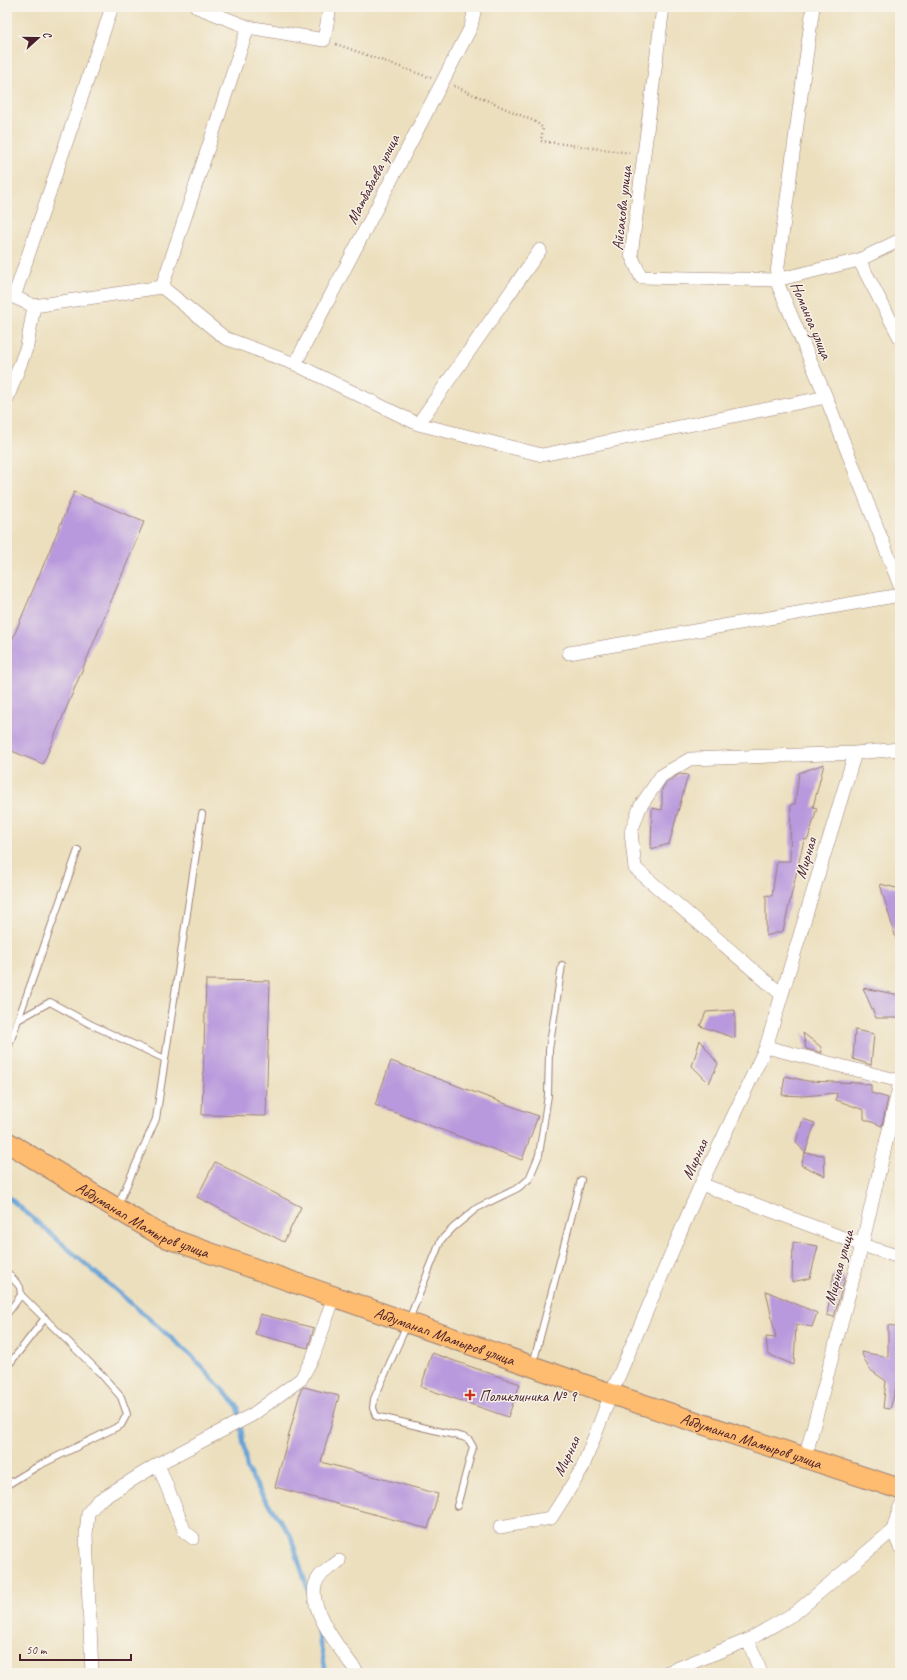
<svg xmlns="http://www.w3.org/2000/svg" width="907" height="1680" font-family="Caveat,sans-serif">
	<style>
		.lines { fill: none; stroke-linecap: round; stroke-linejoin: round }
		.stream { stroke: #65a1d6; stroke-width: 4.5 }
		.building { fill: #b899dd }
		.service-casing { stroke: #9b7f74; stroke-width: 8 }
		.minor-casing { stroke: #9b7f74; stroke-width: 14 }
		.primary-casing { stroke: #9b7f74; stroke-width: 22 }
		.path { stroke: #9b7f74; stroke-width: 2.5; stroke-dasharray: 1 3; stroke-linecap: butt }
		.service { stroke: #fff; stroke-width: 6 }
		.minor { stroke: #fff; stroke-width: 13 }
		.primary { stroke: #febc70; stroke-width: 20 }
		.poi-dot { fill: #c8321e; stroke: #f7f3e8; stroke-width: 1.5 }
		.labels { text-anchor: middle; stroke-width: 3; stroke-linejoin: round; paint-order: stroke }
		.street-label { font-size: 16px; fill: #4a1f2b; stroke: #f7f3e8 }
		.poi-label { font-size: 16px; fill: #4a1f2b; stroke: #f7f3e8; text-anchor: start }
	</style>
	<rect width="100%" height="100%" fill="#f7f3e8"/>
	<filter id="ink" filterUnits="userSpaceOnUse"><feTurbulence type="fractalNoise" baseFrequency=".025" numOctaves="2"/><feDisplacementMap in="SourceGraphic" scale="8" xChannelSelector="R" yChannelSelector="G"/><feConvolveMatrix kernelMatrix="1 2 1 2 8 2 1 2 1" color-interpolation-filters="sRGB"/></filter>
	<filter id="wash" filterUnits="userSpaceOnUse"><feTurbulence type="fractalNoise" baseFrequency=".012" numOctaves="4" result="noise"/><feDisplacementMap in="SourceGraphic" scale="16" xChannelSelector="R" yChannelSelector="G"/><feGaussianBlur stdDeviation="0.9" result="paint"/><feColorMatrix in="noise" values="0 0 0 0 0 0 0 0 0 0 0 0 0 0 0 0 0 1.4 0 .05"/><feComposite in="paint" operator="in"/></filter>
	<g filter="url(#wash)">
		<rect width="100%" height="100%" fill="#ecdfbd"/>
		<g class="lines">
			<!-- stream -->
			<path class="stream" d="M7 1196 192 1356 238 1407 247 1469 264 1498 290 1534 310 1597
				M314 1614 325 1667 323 1673"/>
		</g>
		<g id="blocks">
			<!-- building -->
			<path class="building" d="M74 492 144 522 43 764 7 749V652Z
				M824 764 813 807 817 808 808 839 804 840 783 931 766 936V895L772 896 777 861H790L791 804H795L799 773Z
				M680 774 688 775 669 844 651 849 652 808 662 810V789L667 782Z
				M880 884 900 889V941L897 942Z
				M206 980 270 981 266 1116 202 1115Z
				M863 988 900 995V1018H876Z
				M735 1010V1038L700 1026 706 1012Z
				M855 1030 874 1034 871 1065 853 1059Z
				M803 1033 821 1047 822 1053 806 1049Z
				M700 1040 718 1064 709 1083 692 1066Z
				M391 1061 538 1116 522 1160 375 1105Z
				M785 1076 807 1081 863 1083V1084L871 1085V1093L888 1098 882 1126 864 1119V1110L836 1100 837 1093 803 1096 782 1095Z
				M803 1119 815 1123 805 1153 796 1142Z
				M805 1153 824 1155 825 1176 801 1165Z
				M215 1162 301 1207 284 1242 197 1197Z
				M793 1242 818 1246 810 1278 792 1282Z
				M834 1273 845 1277 834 1317 827 1315Z
				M766 1291 817 1313 812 1327 796 1324 794 1365 768 1354 766 1337 776 1338Z
				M260 1314 314 1328 308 1348 255 1334Z
				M888 1325 900 1327V1373L890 1409 883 1408 886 1381 869 1369 861 1352 888 1357Z
				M432 1353 520 1384 508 1417 421 1387Z
				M304 1387 339 1396 321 1462 438 1494 428 1529 275 1487 301 1389Z"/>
		</g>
	</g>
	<g filter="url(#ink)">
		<use href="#blocks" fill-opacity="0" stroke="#9b7f74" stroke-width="1"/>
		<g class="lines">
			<!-- service casing -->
			<g class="service-casing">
				<path id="service" d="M18 1020 50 1002 90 1024 165 1059
					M7 1051 78 850
					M118 1205 156 1119 202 814
					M7 1272 20 1287 21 1295 7 1314
					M533 1364 581 1180
					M7 1367 45 1318
					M7 1485 38 1466 121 1425 127 1414 121 1397 101 1374 21 1295
					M457 1506 473 1447 469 1440 463 1437 376 1416 373 1408 374 1399 408 1322 441 1240 454 1227 477 1208 518 1188 529 1179 539 1155 548 1095 549 1050 562 965"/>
			</g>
			<!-- minor casing -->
			<g class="minor-casing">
				<path id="minor" d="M197 7 248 27 324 40 330 7
					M663 7 631 255 641 277 776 280 859 260 900 240
					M813 7 776 280 826 397 900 586
					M859 260 900 338
					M162 287 248 27
					M7 297H14L34 306 162 287 225 338 295 364 418 424 542 455 826 397
					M14 297 112 7
					M295 364 471 27 475 7
					M7 399 27 346 34 306
					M418 424 540 250
					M569 653 900 595
					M781 994 635 868 631 832 640 807 661 776 690 759 855 753 900 749
					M766 1047 900 1081
					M701 1184 862 1245 900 1257
					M805 1458 862 1245 900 1083
					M158 1464 185 1532 193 1538
					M900 1507 893 1530 900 1547
					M500 1527 551 1518 582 1469 611 1394 701 1184 766 1047 855 753
					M339 1561C333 1566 324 1571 319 1577 300 1602 343 1653 358 1673
					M748 1640 761 1673
					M92 1673 86 1535 88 1513 98 1501 158 1464 252 1415 301 1379 313 1357 334 1297
					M666 1673 748 1640 795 1613 893 1530"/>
			</g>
			<!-- primary casing -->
			<g class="primary-casing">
				<g id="primary">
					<path id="s1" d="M7 1142 162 1236 611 1394 900 1489"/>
				</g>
			</g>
			<!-- path -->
			<path class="path" d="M336 44 431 78
				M454 86 536 122 543 128 541 141 630 153"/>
			<!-- service -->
			<use href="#service" class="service"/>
			<!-- minor -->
			<use href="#minor" class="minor"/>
			<!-- primary -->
			<use href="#primary" class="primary"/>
		</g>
	</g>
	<!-- markers -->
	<path class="poi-dot" d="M468 1389h4v4h4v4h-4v4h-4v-4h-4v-4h4z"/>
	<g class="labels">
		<!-- street labels -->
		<g class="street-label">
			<text transform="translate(372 179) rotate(-63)" y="6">Матбабаева улица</text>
			<text transform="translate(621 208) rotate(-84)" y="6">Айсакова улица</text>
			<text transform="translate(812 320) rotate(67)" y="6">Номаноа улица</text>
			<text transform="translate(805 858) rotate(-73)" y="6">Мирная</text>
			<text transform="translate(694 1159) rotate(-65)" y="6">Мирная</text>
			<text dy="6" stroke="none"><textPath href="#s1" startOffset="157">Абдуманап Мамыров улица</textPath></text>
			<text transform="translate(838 1267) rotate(-75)" y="6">Мирная улица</text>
			<text dy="6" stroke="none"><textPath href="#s1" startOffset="481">Абдуманап Мамыров улица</textPath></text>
			<text dy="6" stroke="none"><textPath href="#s1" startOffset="805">Абдуманап Мамыров улица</textPath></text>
			<text transform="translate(566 1456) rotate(-64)" y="6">Мирная</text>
		</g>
		<!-- poi labels -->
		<g class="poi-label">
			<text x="479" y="1401">Поликлиника № 9</text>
		</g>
	</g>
	<!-- margin -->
	<rect width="907" height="1680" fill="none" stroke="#f7f3e8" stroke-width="24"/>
	<!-- north arrow -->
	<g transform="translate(38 38) rotate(69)" stroke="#f7f3e8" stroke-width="3" paint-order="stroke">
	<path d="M0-3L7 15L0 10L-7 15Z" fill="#4a1f2b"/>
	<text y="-6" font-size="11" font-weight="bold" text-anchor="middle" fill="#4a1f2b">С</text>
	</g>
	<!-- scale -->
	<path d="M20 1654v6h111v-6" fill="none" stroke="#4a1f2b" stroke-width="2"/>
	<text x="26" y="1654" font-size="12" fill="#4a1f2b" stroke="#f7f3e8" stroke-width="3" paint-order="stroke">50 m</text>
</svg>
